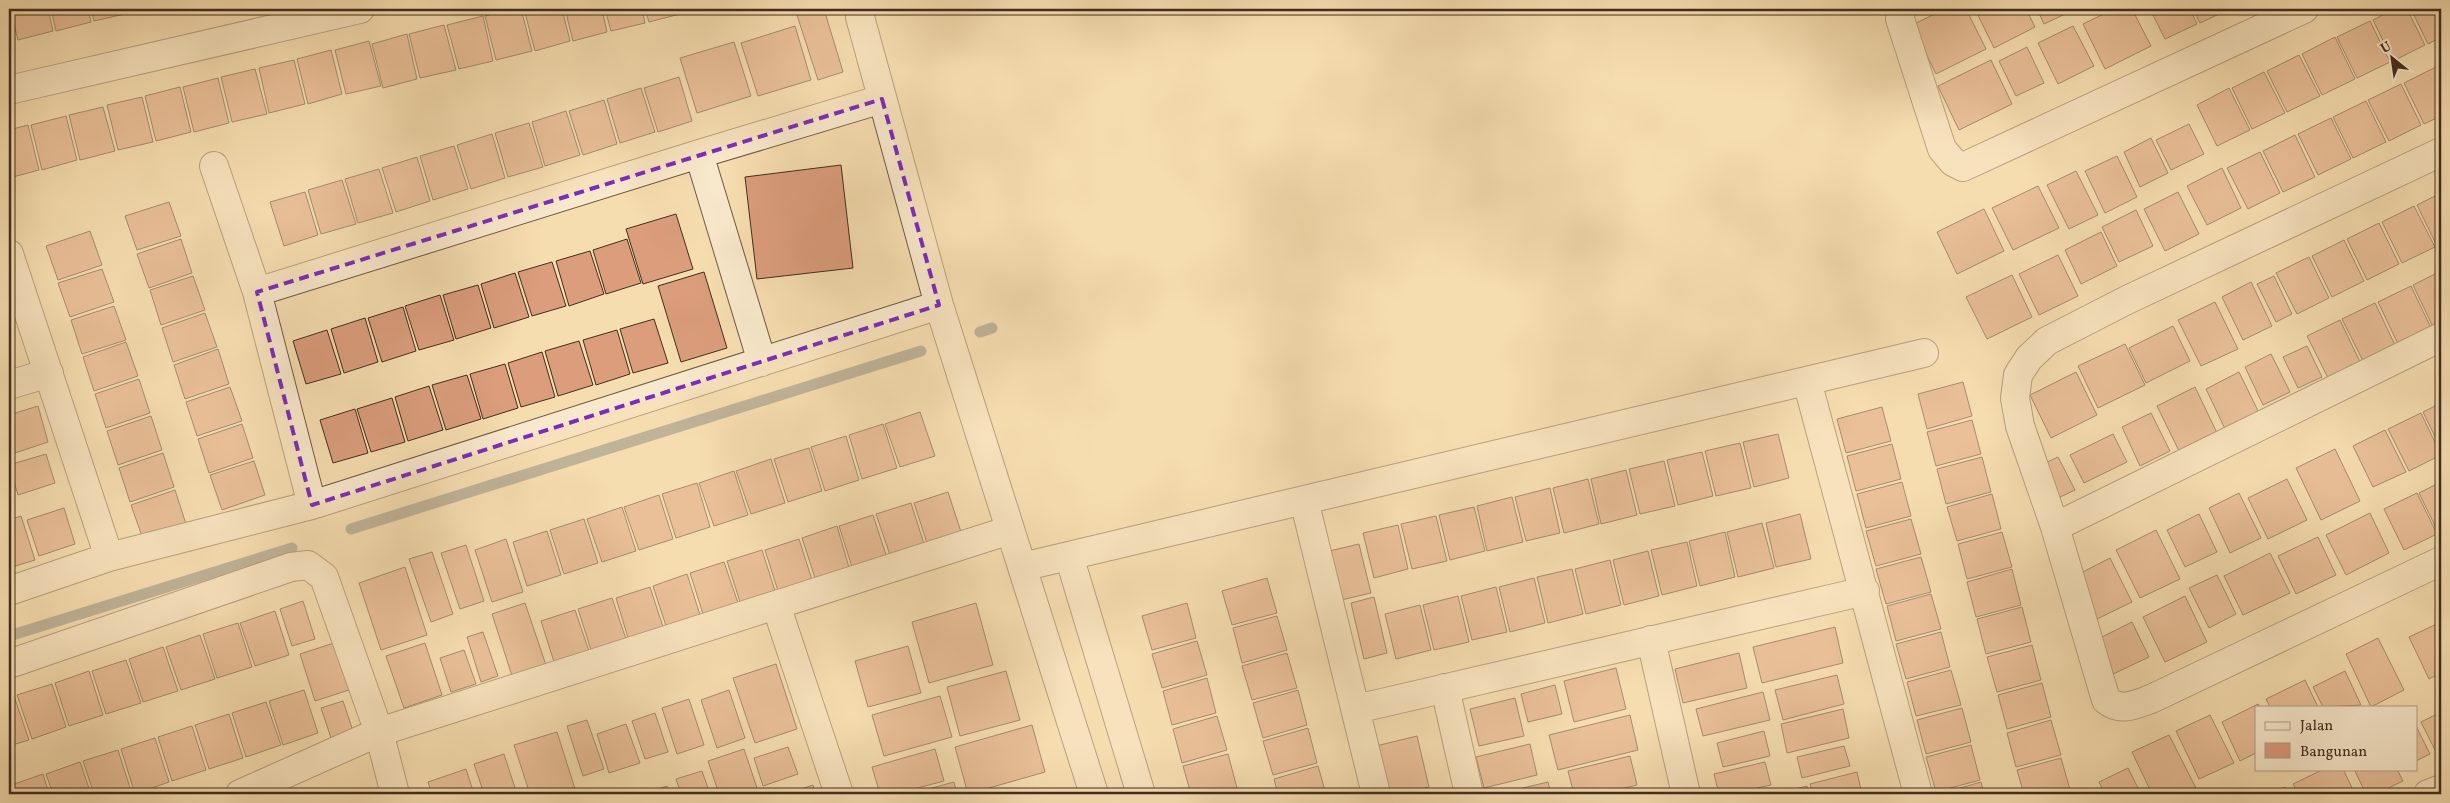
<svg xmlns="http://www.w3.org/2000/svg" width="2450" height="803" font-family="Vollkorn,serif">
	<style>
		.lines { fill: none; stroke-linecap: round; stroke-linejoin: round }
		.stream { stroke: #7c817a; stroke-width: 11 }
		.building { fill: #db9d7c; stroke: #422d1f }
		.street-casing { stroke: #6f5943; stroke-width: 30 }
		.street { stroke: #f9e9cc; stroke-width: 28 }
		.marked { fill: none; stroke: #7b2cbf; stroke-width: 4; stroke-dasharray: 10 6; stroke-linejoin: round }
	</style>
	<rect width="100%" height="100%" fill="#f6ddb0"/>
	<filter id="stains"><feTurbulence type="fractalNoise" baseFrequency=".004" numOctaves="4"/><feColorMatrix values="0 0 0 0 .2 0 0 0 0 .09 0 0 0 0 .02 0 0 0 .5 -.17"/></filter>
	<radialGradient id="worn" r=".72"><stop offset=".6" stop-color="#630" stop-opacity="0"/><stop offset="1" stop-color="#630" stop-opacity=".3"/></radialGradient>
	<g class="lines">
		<!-- stream -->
		<path class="stream" d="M980 332 992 328
			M351 529 921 351
			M9 636 292 548"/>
	</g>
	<!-- building -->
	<path class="building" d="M10 9H48L53 31 18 40Z
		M51 9H88L91 22 56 31Z
		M91 9H128L129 13 94 21Z
		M511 9H521L532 51 496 60 485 16Z
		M524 9H562L570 41 535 51Z
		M565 9H602L607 32 573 41Z
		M605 9H642L645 23 611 31Z
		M645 9H683L684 13 649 22Z
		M818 9H824L843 72 818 80 797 15Z
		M1945 9H1966L1986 49 1936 74 1912 25Z
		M1975 9H2026L2035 27 1994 48Z
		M2037 9H2076L2044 24Z
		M2114 9H2132L2151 46 2105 69 2083 24Z
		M2150 9H2190L2197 24 2165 39Z
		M2193 9H2230L2200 23Z
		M2395 9H2407L2425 45 2393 61 2373 20Z
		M2411 9H2441V37L2428 44Z
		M9 13 15 40 9 41Z
		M483 16 493 61 459 69 447 25Z
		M2370 21 2390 62 2357 78 2337 37Z
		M444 25 456 70 420 78 409 34Z
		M795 26 811 80 758 96 741 43Z
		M2073 26 2094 66 2058 84 2038 43Z
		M407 34 417 79 383 88 372 44Z
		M2335 37 2355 79 2322 95 2302 54Z
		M369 41 381 86 346 94 335 50Z
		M734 42 751 96 697 113 680 58Z
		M2027 47 2044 83 2016 96 1999 61Z
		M331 50 342 94 308 104 297 59Z
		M2299 55 2320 96 2287 112 2267 71Z
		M294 60 305 104 269 113 259 68Z
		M1991 60 2012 104 1959 130 1938 86Z
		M2436 67 2441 77V116L2424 124 2404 83Z
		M255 69 267 114 232 122 221 77Z
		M2264 72 2285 113 2252 129 2232 88Z
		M679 77 692 121 658 132 644 88Z
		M218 78 229 123 194 132 183 87Z
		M2401 84 2421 125 2389 141 2368 100Z
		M180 87 191 132 156 141 145 96Z
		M641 88 655 132 620 143 607 99Z
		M2229 88 2250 130 2217 146 2197 105Z
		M142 97 153 142 118 150 107 105Z
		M604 100 617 144 583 155 569 111Z
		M2366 101 2386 142 2353 158 2333 117Z
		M103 107 115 151 80 160 69 115Z
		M566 111 580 155 545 166 532 122Z
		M66 116 77 160 42 170 31 125Z
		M2331 118 2351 159 2318 175 2298 134Z
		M529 123 543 167 508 177 495 133Z
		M2189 124 2204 154 2171 170 2156 140Z
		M28 125 39 170 9 178V130Z
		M492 134 505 178 471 189 457 145Z
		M2295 135 2315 177 2283 192 2263 151Z
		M2151 138 2168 173 2140 187 2124 152Z
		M454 146 468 189 433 200 420 156Z
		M2260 152 2280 193 2248 209 2227 168Z
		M2117 156 2137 197 2105 213 2085 171Z
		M417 157 430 201 396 212 382 168Z
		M841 165 853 268 757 279 745 177Z
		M2222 168 2241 208 2207 225 2187 186Z
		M379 169 393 213 358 223 345 179Z
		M2076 171 2098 215 2069 229 2047 185Z
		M342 180 356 224 321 234 308 190Z
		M2038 186 2059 228 2013 250 1992 208Z
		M305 192 318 235 284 246 270 202Z
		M2178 192 2199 234 2165 251 2144 209Z
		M2441 193V245L2437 246 2417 205Z
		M169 202 181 236 137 250 125 216Z
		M2414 206 2435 247 2402 263 2382 222Z
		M1984 209 2004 251 1957 274 1937 232Z
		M2136 210 2153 246 2119 262 2102 227Z
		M676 214 693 269 643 284 626 229Z
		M2379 223 2399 264 2367 280 2347 239Z
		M90 231 102 265 58 280 46 246Z
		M2101 232 2117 266 2081 284 2065 250Z
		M181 239 192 273 149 288 137 254Z
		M627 239 641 283 606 294 593 250Z
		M2344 240 2364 281 2332 297 2312 256Z
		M590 251 604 294 569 306 556 261Z
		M2058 255 2078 296 2039 315 2019 274Z
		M2309 257 2329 298 2297 314 2276 273Z
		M552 262 566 306 532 316 518 272Z
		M102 269 114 302 70 317 58 283Z
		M2441 271V323L2433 327 2413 285Z
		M704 272 727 348 681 362 658 286Z
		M515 273 529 317 494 328 481 284Z
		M2012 275 2032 317 1987 339 1966 297Z
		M193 276 205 310 161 325 150 290Z
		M2274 276 2292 314 2276 322 2257 284Z
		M2251 282 2272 326 2243 340 2222 297Z
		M478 285 491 328 456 339 443 295Z
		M2411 286 2431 328 2398 344 2378 302Z
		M440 295 454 340 419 350 405 306Z
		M2215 302 2238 349 2201 366 2178 320Z
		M2375 303 2395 345 2363 361 2342 319Z
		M114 306 126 340 82 354 71 320Z
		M403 307 416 351 382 362 368 318Z
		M205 313 217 347 173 362 162 328Z
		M365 318 378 362 344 373 331 329Z
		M654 319 668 363 633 373 620 329Z
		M2340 320 2360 362 2328 378 2307 336Z
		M2173 326 2190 361 2146 383 2129 348Z
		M327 330 341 374 306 384 293 341Z
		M617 330 630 374 596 385 583 340Z
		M579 341 593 385 558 396 545 351Z
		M126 342 138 376 94 391 83 357Z
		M2125 344 2145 385 2098 408 2078 366Z
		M2307 346 2322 377 2298 388 2283 357Z
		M218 349 229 384 185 399 174 365Z
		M542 352 555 397 521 407 508 363Z
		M2271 354 2290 392 2263 405 2245 367Z
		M505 364 518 408 483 419 470 374Z
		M2076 372 2097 415 2051 438 2030 395Z
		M2239 372 2260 415 2226 431 2206 389Z
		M467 375 481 419 446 430 432 385Z
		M139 379 150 413 106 428 95 394Z
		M1963 382 1972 416 1927 429 1918 394Z
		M429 386 443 430 408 441 395 397Z
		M230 387 242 421 197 436 186 402Z
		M2195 387 2218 435 2180 453 2157 406Z
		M392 398 405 442 371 452 357 409Z
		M2441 403V449L2423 412Z
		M38 406 48 442 9 455V415Z
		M1882 407 1891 441 1846 453 1837 419Z
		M355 409 368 453 333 463 320 420Z
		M920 412 935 456 900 467 885 424Z
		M2151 413 2170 451 2140 466 2122 427Z
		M2421 413 2441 455 2409 471 2388 429Z
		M151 416 162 450 118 465 107 431Z
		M1972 420 1981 454 1936 466 1927 432Z
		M242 424 253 458 209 473 198 439Z
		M883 424 897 468 862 479 849 435Z
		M2385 430 2406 472 2373 487 2353 446Z
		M1778 434 1789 478 1754 487 1743 442Z
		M2113 434 2127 462 2084 483 2070 455Z
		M846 436 859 480 825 491 811 447Z
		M1740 443 1751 488 1716 496 1705 451Z
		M1892 444 1901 479 1856 491 1847 456Z
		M809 448 822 491 788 502 774 459Z
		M2335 449 2360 501 2321 520 2296 468Z
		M1702 452 1713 496 1678 505 1667 460Z
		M163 453 174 487 130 502 119 468Z
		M46 454 55 483 18 495 9 465Z
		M1982 457 1991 492 1946 504 1937 469Z
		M2058 457 2075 490 2058 498 2041 465Z
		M771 459 785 503 751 514 736 471Z
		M254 461 265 495 222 510 210 475Z
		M1664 461 1675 506 1640 514 1629 469Z
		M1626 470 1637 515 1601 524 1591 479Z
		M734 471 748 515 714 526 699 483Z
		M1588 479 1599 524 1564 533 1553 488Z
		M2287 479 2307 520 2268 539 2248 498Z
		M1902 482 1911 516 1866 528 1857 494Z
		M2441 482V533L2439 534 2419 493Z
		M697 483 710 527 676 538 662 494Z
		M1550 488 1560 533 1526 541 1515 497Z
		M175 490 186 524 143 539 131 505Z
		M948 492 962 535 928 546 914 503Z
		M2239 493 2261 538 2230 553 2209 508Z
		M2417 493 2437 534 2404 550 2384 509Z
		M1992 494 2001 529 1957 541 1947 507Z
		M659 495 673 539 639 550 624 507Z
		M1512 497 1523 542 1487 551 1477 506Z
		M911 503 925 547 891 558 876 514Z
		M622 507 636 551 602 562 587 519Z
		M1474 507 1485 551 1450 560 1439 515Z
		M64 508 75 544 39 556 27 520Z
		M2370 513 2389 553 2346 575 2326 535Z
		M1800 514 1811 559 1776 567 1766 523Z
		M2199 514 2217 552 2185 567 2167 530Z
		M873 515 887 558 853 570 839 526Z
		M21 516 35 560 9 568V520Z
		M1436 516 1447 561 1412 569 1401 524Z
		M584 519 598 563 564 574 550 530Z
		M1911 519 1921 554 1876 566 1866 531Z
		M1762 523 1774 568 1738 577 1727 532Z
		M1398 525 1408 569 1374 578 1363 533Z
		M837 526 850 571 816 581 802 538Z
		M2156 530 2180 579 2140 598 2116 550Z
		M547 531 561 575 527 586 513 542Z
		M1725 532 1735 577 1700 586 1689 541Z
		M2002 532 2012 567 1967 579 1958 544Z
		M2318 537 2336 575 2296 594 2278 556Z
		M506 539 523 592 492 602 475 550Z
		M799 539 813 583 779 594 765 550Z
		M1687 542 1697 586 1662 595 1651 550Z
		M1359 544 1371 593 1337 601 1325 552Z
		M466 545 484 601 460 609 441 553Z
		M762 550 776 594 741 605 727 561Z
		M1648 551 1659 596 1624 605 1613 560Z
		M432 552 453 614 431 622 409 559Z
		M2270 553 2290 593 2243 615 2224 576Z
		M1921 557 1931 592 1886 604 1876 569Z
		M2110 558 2132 602 2097 619 2075 576Z
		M1610 560 1621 605 1586 614 1575 569Z
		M724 562 739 606 704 617 690 573Z
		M405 567 427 635 381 650 359 583Z
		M1572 569 1583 614 1548 623 1537 577Z
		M2012 569 2021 605 1976 617 1967 582Z
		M687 574 701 618 667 629 653 586Z
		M2217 575 2236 614 2209 628 2189 588Z
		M1267 578 1277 613 1232 625 1222 591Z
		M1534 578 1545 623 1510 632 1499 587Z
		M650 587 664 630 629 641 616 598Z
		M1496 587 1507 632 1472 640 1461 596Z
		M1931 594 1941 629 1896 641 1887 606Z
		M1458 596 1469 642 1434 650 1423 605Z
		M2185 596 2207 642 2165 662 2143 617Z
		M1374 597 1387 653 1364 659 1351 603Z
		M612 598 627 642 592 653 578 609Z
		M303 601 315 639 292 646 280 609Z
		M525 603 549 674 515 685 492 614Z
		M976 603 993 665 929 683 912 622Z
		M1187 603 1196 638 1152 650 1142 616Z
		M1420 605 1431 650 1396 659 1385 614Z
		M2022 607 2031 642 1986 654 1977 619Z
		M575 610 590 654 555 665 541 621Z
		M275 611 289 655 255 666 240 623Z
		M1277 616 1287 650 1242 663 1233 628Z
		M2132 622 2149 657 2113 674 2096 640Z
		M2441 622V673L2429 679 2409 637Z
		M238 623 252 667 217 678 203 634Z
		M1835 627 1843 663 1762 683 1753 647Z
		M483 632 498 676 481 682 467 637Z
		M1941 632 1950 667 1906 679 1896 644Z
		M200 635 215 679 181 690 166 647Z
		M2378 638 2404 690 2371 707 2346 654Z
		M1197 641 1207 675 1162 688 1152 654Z
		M334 643 349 690 315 701 300 654Z
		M425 643 442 695 404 708 386 656Z
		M2032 645 2041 680 1997 692 1987 657Z
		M908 646 921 693 868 707 855 661Z
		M163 647 178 691 143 702 129 659Z
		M464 650 476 684 451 692 440 658Z
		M1287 653 1297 688 1252 700 1242 666Z
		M1739 653 1747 688 1683 703 1675 669Z
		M126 660 141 703 106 714 92 671Z
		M776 664 797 729 755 743 733 678Z
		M1616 668 1626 709 1574 722 1564 681Z
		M1951 670 1961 705 1916 716 1907 682Z
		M89 671 103 715 69 726 55 683Z
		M1006 671 1020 720 960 736 947 687Z
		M2345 671 2361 705 2323 707 2313 687Z
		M1837 675 1844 704 1783 720 1775 690Z
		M1207 678 1216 713 1172 725 1163 691Z
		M2305 680 2318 707H2270L2266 699Z
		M2042 683 2051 717 2007 729 1998 695Z
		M52 684 66 727 32 739 17 695Z
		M1555 685 1562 714 1528 722 1521 694Z
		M304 690 318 733 283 745 269 701Z
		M729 690 745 738 717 748 701 700Z
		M1298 690 1307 725 1263 738 1253 703Z
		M1763 692 1770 720 1703 736 1696 709Z
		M14 696 29 740 9 746V698Z
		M940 696 952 737 884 756 872 715Z
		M1515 698 1524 736 1479 746 1470 709Z
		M689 699 704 745 677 754 662 708Z
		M343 701 353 731 331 738 321 708Z
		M266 702 281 745 246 757 232 713Z
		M2258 704 2260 707H2256V753L2240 761 2222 722Z
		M1962 708 1971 742 1926 754 1917 720Z
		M1843 709 1849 738 1787 753 1781 724Z
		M2441 712V756L2439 758 2421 722Z
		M655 713 668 752 645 759 632 721Z
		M229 714 243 758 209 769 195 725Z
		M1630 715 1638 750 1558 770 1549 735Z
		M2210 715 2234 763 2199 779 2176 731Z
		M1217 716 1227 750 1182 763 1173 729Z
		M587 720 604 769 583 776 567 726Z
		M2051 720 2061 755 2016 767 2007 733Z
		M626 724 640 763 609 773 597 734Z
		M1032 725 1045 772 968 794 955 747Z
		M192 726 206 770 172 781 158 737Z
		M2416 726 2430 754 2416 761Z
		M1308 728 1317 763 1273 775 1263 741Z
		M1764 731 1770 756 1723 767 1717 743Z
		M557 732 576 792 530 794 514 745Z
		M2169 735 2199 794H2152L2132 752Z
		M1417 736 1429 787 1402 794H1384L1372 747Z
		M155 738 169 782 135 794 121 749Z
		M1530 744 1537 775 1484 788 1476 757Z
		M1971 745 1980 780 1936 792 1926 757Z
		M1844 746 1850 766 1802 778 1797 757Z
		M788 747 798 774 763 786 754 758Z
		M744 749 758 791 748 794H719L708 761Z
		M935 749 944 781 895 794H880L872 767Z
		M118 750 132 794H94L83 761Z
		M504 754 517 794H484L474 764Z
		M1228 754 1237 788 1216 794H1191L1183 766Z
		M1630 756 1637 785 1601 794H1574L1568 771Z
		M2061 758 2071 793 2024 794 2017 770Z
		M80 762 91 794H53L46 774Z
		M1765 762 1771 785 1730 794H1719L1714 774Z
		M1318 766 1326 794H1278L1274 779Z
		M2128 768 2141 794H2105L2099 782Z
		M466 769 474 794H432L428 782Z
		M2324 769H2343L2355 794H2298L2293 784Z
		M2354 769H2397L2403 781 2376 794H2366Z
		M702 771 710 794H681L676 779Z
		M1857 772 1862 794H1813L1810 784Z
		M43 774 49 794H11L9 786Z
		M954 782 957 794H910Z
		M1548 782 1551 794H1498Z
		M1981 782 1984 794H1939Z
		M813 785 816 794H786Z
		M667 786 670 794H642Z
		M1807 786 1809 794H1779V793Z
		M2285 787 2289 794H2270Z"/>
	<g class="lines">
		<!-- street casing -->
		<g class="street-casing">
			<path id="street" d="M1901 9 1900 19 1942 149 1953 162 1963 167 2304 9
				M860 17 939 305 1094 794
				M9 90 360 9
				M2441 152 2127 300 2047 341 2029 358 2018 375 2015 398 2020 426 2055 527 2106 700C2121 712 2134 705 2151 699L2441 561
				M699 154 762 362
				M214 166 257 292 312 505
				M9 254 109 557
				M257 292 699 154 882 99
				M1807 381 1918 794
				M9 385 49 373
				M1304 500 1376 794
				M2055 527 2441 337
				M1069 556 1141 794
				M1022 567 1924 353
				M9 591 109 557 312 505 939 305
				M776 605 839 794
				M1651 640 1686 794
				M9 664 291 567 308 565 324 577 379 732 395 794
				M1445 688 1469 794
				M1356 709 1865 591
				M240 794 379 732 1010 530
				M2428 794 2441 789"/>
		</g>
		<!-- street -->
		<use href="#street" class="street"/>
	</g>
	<!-- marked area -->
	<path d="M0 0H2450V803H0ZM882 99 939 305 312 505 257 292Z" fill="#f6ddb0" fill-opacity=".55" fill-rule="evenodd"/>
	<path class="marked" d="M882 99 939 305 312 505 257 292Z"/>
	<!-- margin -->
	<rect width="2450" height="803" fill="none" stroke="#f6ddb0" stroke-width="30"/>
	<rect x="10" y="10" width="2430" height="783" fill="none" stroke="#422d1f" stroke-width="2.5"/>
	<rect x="15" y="15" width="2420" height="773" fill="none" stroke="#422d1f"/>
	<!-- legend -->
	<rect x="2255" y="706" width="162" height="65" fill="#f9e9cc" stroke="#b09e87"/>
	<rect x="2265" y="722" width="25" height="8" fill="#f9e9cc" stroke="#b09e87"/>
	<text x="2300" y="730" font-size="15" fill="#422d1f">Jalan</text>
	<rect x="2265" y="743" width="25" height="15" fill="#db9d7c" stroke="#b09e87"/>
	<text x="2300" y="756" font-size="15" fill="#422d1f">Bangunan</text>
	<!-- north arrow -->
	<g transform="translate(2392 58) rotate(330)" stroke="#f9e9cc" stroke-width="4" paint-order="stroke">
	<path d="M0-4L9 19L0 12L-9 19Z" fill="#422d1f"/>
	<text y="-8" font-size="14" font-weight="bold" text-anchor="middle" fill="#422d1f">U</text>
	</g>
	<rect width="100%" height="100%" filter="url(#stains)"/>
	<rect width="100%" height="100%" fill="url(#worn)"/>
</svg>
